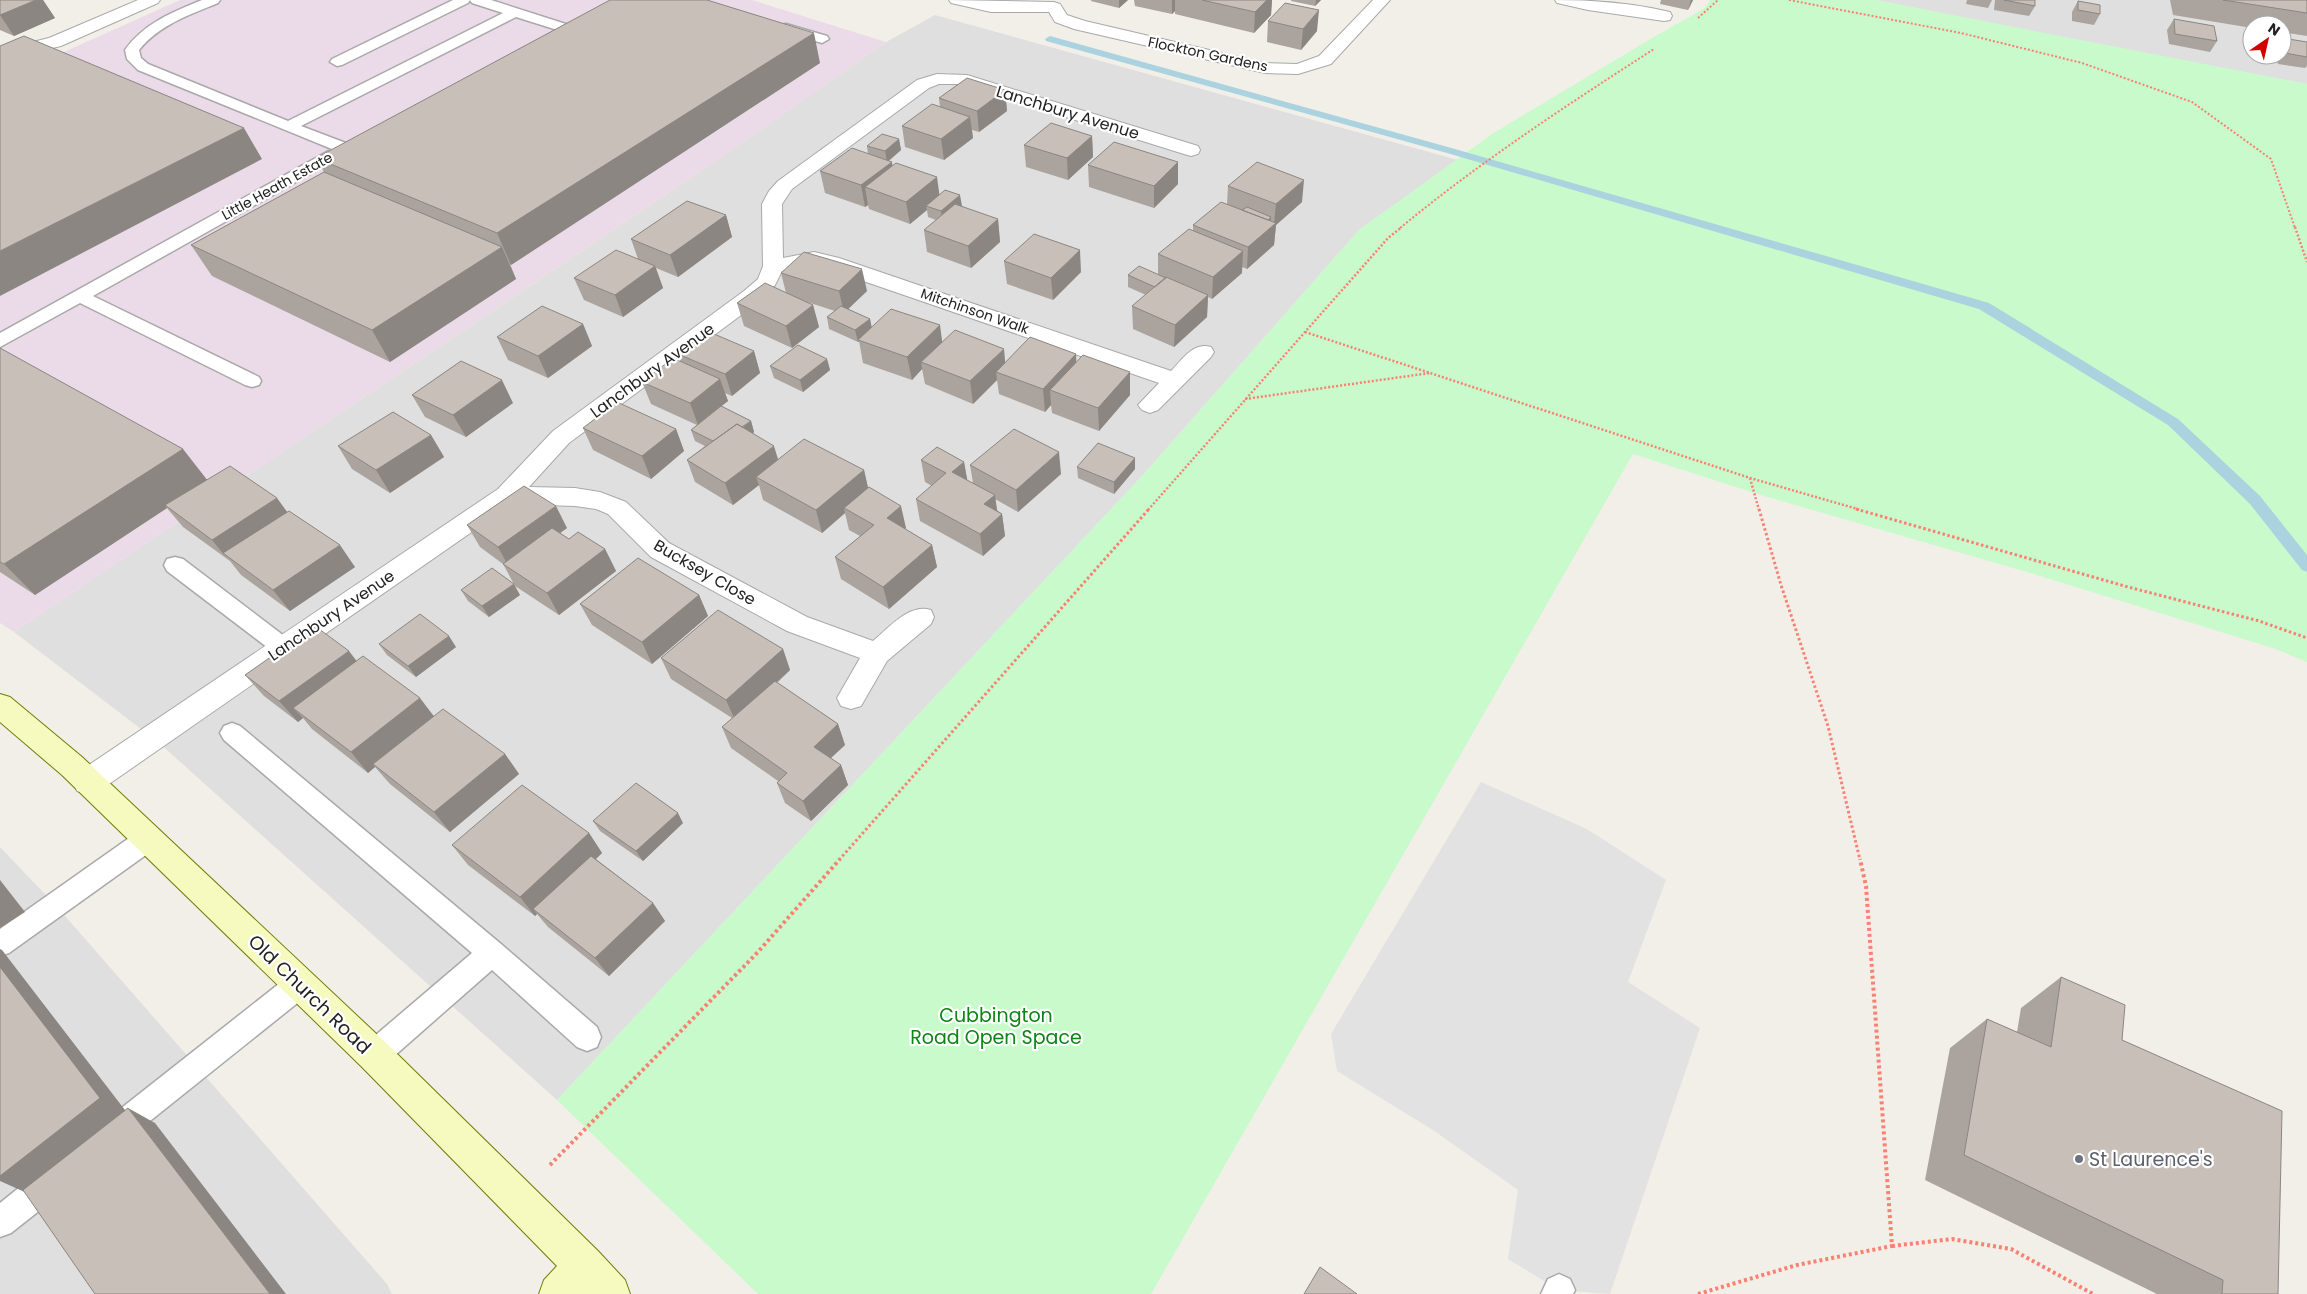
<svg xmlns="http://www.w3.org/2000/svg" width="2307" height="1294" font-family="Poppins,sans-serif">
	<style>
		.residential { fill: #e0dfdf; fill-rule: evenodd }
		.industrial { fill: #ebdbe8 }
		.park { fill: #c8facc }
		.parking { fill: #e2e2e2 }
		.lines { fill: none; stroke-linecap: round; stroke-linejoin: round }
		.stream { fill: #aad3df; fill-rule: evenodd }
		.lane-casing { stroke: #a9a9a9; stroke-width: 3 }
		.street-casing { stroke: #a9a9a9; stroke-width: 2 }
		.secondary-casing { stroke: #707d05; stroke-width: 2 }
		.path-far3 { stroke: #fa8072; stroke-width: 2; stroke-dasharray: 2 2; stroke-linecap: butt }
		.path-far2 { stroke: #fa8072; stroke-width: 2.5; stroke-dasharray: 2 2; stroke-linecap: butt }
		.path-far1 { stroke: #fa8072; stroke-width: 3; stroke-dasharray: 2.5 2.5; stroke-linecap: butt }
		.path { stroke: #fa8072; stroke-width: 4; stroke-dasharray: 3 3; stroke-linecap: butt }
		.lane { fill: #fff; fill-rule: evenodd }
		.street { fill: #fff; fill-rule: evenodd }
		.secondary { fill: #f7fabf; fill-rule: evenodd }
		.wall { fill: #aba49e }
		.shaded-wall { fill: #8b8681 }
		.building { fill: #c7bfb8; stroke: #8b8681 }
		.worship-dot { fill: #6b7280; stroke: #fff; stroke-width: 2 }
		.labels { text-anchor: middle; stroke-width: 4.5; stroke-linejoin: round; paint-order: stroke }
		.far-street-label { font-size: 14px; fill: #222; stroke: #fff }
		.street-label { font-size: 16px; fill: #222; stroke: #fff }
		.near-street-label { font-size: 19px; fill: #222; stroke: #fff }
		.near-park-label { font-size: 19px; fill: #0c8416; stroke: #fff }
		.near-worship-label { font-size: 19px; fill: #5b616d; stroke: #fff; text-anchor: start }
	</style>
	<rect width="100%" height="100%" fill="#f2efe9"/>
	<!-- residential -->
	<path class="residential" d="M1876 0H2307V84L2038 33ZM2252 25H2282V55H2252Z
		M935 15 1458 160 1359 230 1142 476 557 1100 158 742 14 632 716 161 886 42Z
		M0 847 59 909 387 1284 392 1294H0Z"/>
	<!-- industrial -->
	<path class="industrial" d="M180 0H752L886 42 716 161 14 632 0 623V66L37 64Z"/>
	<!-- park -->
	<path class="park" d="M1710 0H1876L2307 84V662L2276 649 2027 572 1764 496 1633 454 1151 1294H758L557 1100 1142 476 1359 230 1492 134 1647 41 1705 8Z"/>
	<!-- parking -->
	<path class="parking" d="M1481 782 1587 829 1666 880 1628 982 1700 1028 1610 1294 1559 1290 1508 1259 1518 1190 1433 1130 1337 1071 1331 1034Z"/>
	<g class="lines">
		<!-- stream -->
		<path class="stream" d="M1050 36 1455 149 1989 303 2178 419 2260 496 2307 555V572L2302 570 2250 504 2168 425 1979 309 1447 153 1046 41 1045 39Z"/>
		<!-- lane casing -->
		<g class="lane-casing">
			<path id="lane" d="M202 0H220L218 3C189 15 159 25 139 50L141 58 148 64 288 121 503 13 472 3 470 0H491L572 26 574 29 567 33 516 17 301 126 351 145 354 148 351 151 93 296 259 377 261 381 259 385 252 387 245 385 80 303 0 347V333L332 149 138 70 127 59 125 50C144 23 173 12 202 0Z
				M453 0H470L468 3 342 65 337 66 330 62 332 59Z
				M786 24 827 36 829 39 822 43 781 31 779 28 781 25Z
				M175 557 183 559 292 642 295 648 292 654 284 657 276 654 167 571 164 565 167 559Z
				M232 723 240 726 501 944 597 1027 601 1037 597 1047 587 1051 577 1047 492 970 384 1065 374 1069 364 1065 360 1055 364 1045 472 953 224 740 220 733 224 726Z
				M148 828 157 831 161 839 157 847 9 953 0 956V929L139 831Z
				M300 971 310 975 314 984 310 993 125 1141 115 1146 105 1141 100 1131 105 1121 290 975Z
				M52 1166 63 1170 67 1181 63 1192 11 1233 0 1237V1203L41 1170Z
				M1559 1274 1570 1279 1575 1290 1573 1294H1541L1548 1279Z"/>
		</g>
		<!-- street casing -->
		<g class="street-casing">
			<path id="street" d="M138 0H160L158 3 61 46 0 60V50L49 38Z
				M949 0 1054 2 1060 4 1067 15 1085 21 1265 63 1297 64 1319 56 1373 0H1390L1331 64 1298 74 1265 73 1074 29 1055 22 1049 12H991L951 3Z
				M1555 0C1592 0 1633 3 1670 12L1672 16 1670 20 1664 21 1588 10 1557 3Z
				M937 74 967 75 1198 146 1200 150 1198 154 1191 156 1184 154 960 84H939L929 88 792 189 782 204 783 258 814 252 839 258 1171 371C1183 359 1193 342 1211 347L1214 352 1211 357 1158 410 1150 413 1142 410 1138 405 1159 383 814 264 782 271 775 285 760 301 569 443 529 487 575 488 600 492 626 502 669 543 807 617 873 641C889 628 909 603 931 610L934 617 931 624 887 661 861 706 851 709 841 706 837 698 860 658 787 631 651 557 608 514 596 509 575 506 512 504 99 791 88 795 77 791 73 782 77 773 498 489 553 431 744 291 758 279 763 266 762 204 769 191 778 181 917 80Z"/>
		</g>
		<!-- secondary casing -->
		<g class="secondary-casing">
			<path id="secondary" d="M0 694 10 697 82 757 386 1043 598 1251 625 1280 630 1294H539L544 1280 557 1266 362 1067 62 775 0 722Z"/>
		</g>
		<!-- path-far3 -->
		<path class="path-far3" d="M1789 0 1961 33 2082 63 2192 102 2271 159 2295 228
			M1698 18 1718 0
			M1400 228C1480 162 1567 105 1654 49"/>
		<!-- path-far2 -->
		<path class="path-far2" d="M2295 227 2307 262
			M1305 332 1750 478 1861 510
			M1245 399 1430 373
			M1750 478 1759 510
			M1148 510 1388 238 1402 227"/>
		<!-- path-far1 -->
		<path class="path-far1" d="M1759 509 1781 585 1828 726 1860 860
			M1856 509 2128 587 2259 621 2307 638
			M839 860 1149 509"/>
		<!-- path -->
		<path class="path" d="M550 1165 758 952 840 859
			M1892 1246 1952 1239 2011 1249 2093 1294
			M1698 1294 1797 1265 1892 1246 1866 886 1860 859"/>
		<!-- lane -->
		<use href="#lane" class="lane"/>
		<!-- street -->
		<use href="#street" class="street"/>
		<!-- secondary -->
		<use href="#secondary" class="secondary"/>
	</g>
	<!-- wall -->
	<path class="wall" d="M0 0H43L55 18 14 36 0 30Z
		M1091 0H1128L1119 8 1091 1Z
		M1134 0H1272L1271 15 1254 33 1175 14V11L1172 14 1135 6Z
		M1291 0H1321L1315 6 1291 1Z
		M1661 0H1693L1688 10 1660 4Z
		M1967 0H1992L1988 8 1966 4Z
		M1995 0H2035V6L2029 16 1994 10Z
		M2170 0H2307V36L2282 32V25H2252V28L2173 15Z
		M2078 1 2100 14 2094 25 2072 21V12Z
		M2174 19 2217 41 2210 52 2169 44 2167 30Z
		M1268 21 1317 31 1301 50 1267 42Z
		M2282 38 2307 57V66L2305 68 2278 64 2275 55H2282Z
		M820 63 511 265 510 264 516 279 390 362 212 276 191 245 324 172 316 158Z
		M1005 90 1007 111 979 132 972 130 973 138 944 160 905 147 902 126 940 107 939 98Z
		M1092 136 1093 157 1068 180 1026 167 1024 145Z
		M899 139 901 150 889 161 892 162V166L939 195 962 206 961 207 998 219 1000 242 971 268 927 252 924 230 936 220 928 217 927 210 910 224 869 209 868 205 865 207 825 193 820 171 868 154 867 146Z
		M1178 162V184L1154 208 1089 187 1088 165Z
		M1228 186 1302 202 1276 225 1274 245 1247 269 1242 267V273L1212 299 1208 297 1207 317 1174 347 1133 329 1132 306 1146 295 1128 287V275L1158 274V254L1193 231V225L1227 204Z
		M726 215 732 237 678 277 656 268 663 288 623 317 584 300 574 278 638 259 631 239Z
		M1004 261 1081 272 1053 300 1007 284Z
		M781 273 867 291 848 309 870 319 872 328 942 342 1005 363 1076 354V362L1130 395 1099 431 1052 413 1051 405 1045 412 999 394 997 380 973 404 925 384 922 369 912 380 863 363 859 341 858 342 829 329 827 317 835 311 807 302 813 305 819 327 792 348 744 326 737 303 786 293Z
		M583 324 592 346 548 378 508 360 497 337Z
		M0 348 207 480 287 512 355 567 290 611 241 575 230 561 183 527 167 508 35 595 0 572Z
		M754 351 760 373 732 396 725 393 728 401 721 406 751 421 754 432 753 434 779 460 864 470 868 488 906 528 905 529 932 545 937 567 889 609 841 579 835 557 860 536 849 530 845 513 822 533 763 500 759 485 733 505 695 482 687 460 705 446 695 441 691 430 697 425 651 404 642 382 681 361 678 354Z
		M827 359 830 370 803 392 774 378 770 366Z
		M412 395 513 403 466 437 425 417Z
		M583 428 676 429 684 451 651 479 593 450Z
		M431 435 444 457 390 493 352 469 338 446Z
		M1135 458V469L1114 494 1078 478 1077 467Z
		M921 460 964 462 967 480 973 483 970 465 1061 474 1018 512 995 499 997 510 1002 514 1005 536 983 556 920 521 916 499 932 486 925 482Z
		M467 525 567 528 560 533 569 539 605 549 616 571 559 615 515 586 503 564 480 547Z
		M461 590 520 595 489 617 468 601Z
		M699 595 708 616 652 664 592 625 580 604Z
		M379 644 456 647 416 677 387 655Z
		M783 649 790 670 777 683 838 724 845 745 831 758 841 765 848 785 811 821 785 803 777 783 778 781 731 748 722 727 732 718 671 679 661 658Z
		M357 661 434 716 505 754 519 774 450 832 390 784 375 767 368 773 312 729 303 718 298 722 264 696 245 675Z
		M593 821 683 823 643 861 600 831Z
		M589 833 602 853 596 859 653 903 665 921 609 976 548 927 537 914 535 916 468 865 452 845Z
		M2061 977 2122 1040 2278 1294H2157L1925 1180 1950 1048 1987 1019 2017 1032 2021 1008Z"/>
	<!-- shaded-wall -->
	<path class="shaded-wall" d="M36 0H43L55 18 14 36 0 15Z
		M1119 0H1128L1119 8Z
		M1172 0H1175V11L1172 14Z
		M1267 0H1272L1271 15 1254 33 1255 12Z
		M1316 0H1321L1315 6Z
		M1691 0H1693L1688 10Z
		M1319 10 1317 31 1301 50 1303 29Z
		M814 33 820 63 511 265 497 233Z
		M1005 90 1007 111 979 132 977 111Z
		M970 117 973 138 944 160 941 139Z
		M244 128 262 159 0 296V251Z
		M1092 136 1093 157 1068 180 1067 158Z
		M899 139 901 150 887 162 885 151Z
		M892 162 895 184 865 187 868 205 865 207 861 185Z
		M1178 162V184L1154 208V186Z
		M937 177 940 199 926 206 927 210 910 224 906 202Z
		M1304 180 1302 202 1276 225 1274 245 1247 269 1248 247 1259 227 1271 217 1270 228 1274 224 1276 204Z
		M960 195 962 206 943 222 941 211Z
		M726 215 732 237 678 277 670 255Z
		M998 219 1000 242 971 268 968 246Z
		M502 247 516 279 390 362 372 330Z
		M1080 250 1081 272 1053 300 1051 278Z
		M1243 251 1242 273 1212 299 1213 277Z
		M655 266 663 288 623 317 615 295Z
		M862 269 867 291 844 313 839 291Z
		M1208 295 1207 317 1174 347 1175 325Z
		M813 305 819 327 792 348 786 326Z
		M870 319 872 330 858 342 855 330Z
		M583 324 592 346 548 378 538 356Z
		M940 325 943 348 921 362 922 369 912 380 907 357Z
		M1004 349 1006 371 996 372 997 380 973 404 970 381Z
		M754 351 760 373 732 396 725 374Z
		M1076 354 1077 376 1050 390 1051 405 1045 412 1043 389Z
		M827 359 830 370 803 392 800 380Z
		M1130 372V395L1099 431 1098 408Z
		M720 379 728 401 698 425 690 403Z
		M502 380 513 403 466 437 453 415Z
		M751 421 754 432 724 456 720 445Z
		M676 429 684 451 651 479 642 456Z
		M431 435 444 457 390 493 376 470Z
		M774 446 781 469 756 477 759 485 733 505 725 483Z
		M183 449 208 481 165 505 167 508 35 595 4 564Z
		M1059 452 1061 474 1018 512 1016 490Z
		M1135 458V469L1114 494V482Z
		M964 462 968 484 952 472Z
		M864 470 869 492 844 508 845 513 822 533 816 510Z
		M995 495 998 517 984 504Z
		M277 498 293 520 223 553 230 562 212 540Z
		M556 506 567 528 510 569 498 547Z
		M901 506 906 528 892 540 887 518Z
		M1002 514 1005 536 983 556 980 534Z
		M340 545 355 567 290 611 273 590Z
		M932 545 937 567 889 609 883 587Z
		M605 549 616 571 559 615 547 593Z
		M514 584 520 595 489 617 482 606Z
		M699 595 708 616 652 664 642 642Z
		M449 636 456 647 416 677 408 666Z
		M783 649 790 670 735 720 726 700Z
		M349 651 365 672 293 708 303 718 298 722 279 701Z
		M420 698 436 719 373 764 375 767 368 773 351 752Z
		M838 724 845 745 821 767 814 747Z
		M505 754 519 774 450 832 434 812Z
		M841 765 848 785 811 821 803 801Z
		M678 813 683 823 643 861 636 851Z
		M589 833 602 853 538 913 533 909 537 914 535 916 520 897Z
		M0 880 25 912 0 928Z
		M653 903 665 921 609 976 595 958Z
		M0 949 2 950 128 1114 27 1193 0 1181Z
		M128 1108 155 1123 286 1294H270Z"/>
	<!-- building -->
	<path class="building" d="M0 0H36L0 15Z
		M610 0H707L814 33 497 233 316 158Z
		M1202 0H1267L1255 12Z
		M2004 0H2035V6Z
		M2223 0H2307V13Z
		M2078 1 2100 5V14L2078 10Z
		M1285 3 1319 10 1303 29 1268 21Z
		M2174 19 2214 26 2217 41 2175 34Z
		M24 36 244 128 0 251V46Z
		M2282 38 2307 42V57L2285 53 2282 42Z
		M967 78 1005 90 977 111 939 98Z
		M932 104 970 117 941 139 902 126Z
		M1051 123 1092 136 1067 158 1024 145Z
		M882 134 899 139 885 151 867 146Z
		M1114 142 1178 162 1154 186 1088 165Z
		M852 148 892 162 861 185 820 171Z
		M1257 162 1304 180 1276 204 1228 186Z
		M896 163 937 177 906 202 865 187Z
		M324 172 502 247 372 330 191 245Z
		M945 190 960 195 941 211 926 206Z
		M687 201 726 215 670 255 631 239Z
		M1221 202 1276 223 1248 247 1193 225Z
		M955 204 998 219 968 246 924 230Z
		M1247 207 1271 217 1268 220 1242 210Z
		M1189 229 1243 251 1213 277 1158 254Z
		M1034 234 1080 250 1051 278 1004 261Z
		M616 250 655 266 615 295 574 278Z
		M804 252 862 269 839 291 781 273Z
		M1139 266 1166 278 1155 287 1128 275Z
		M1166 277 1208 295 1175 325 1132 306Z
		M765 283 813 305 786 326 737 303Z
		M542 306 583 324 538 356 497 337Z
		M841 306 870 319 855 330 827 317Z
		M891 309 940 325 907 357 858 340Z
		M955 330 1004 349 970 381 921 362Z
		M707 331 754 351 725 374 678 354Z
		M1030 337 1076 354 1043 389 996 372Z
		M798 345 827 359 800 380 770 366Z
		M0 348 183 449 4 564 0 562Z
		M1083 355 1130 372 1098 408 1050 390Z
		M673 358 720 379 690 403 642 382Z
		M461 361 502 380 453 415 412 395Z
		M617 402 676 429 642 456 583 428Z
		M721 406 751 421 742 427 737 424 713 441 691 430Z
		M393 412 431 435 376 470 338 446Z
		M737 424 774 446 725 483 687 460Z
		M1014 429 1059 452 1016 490 970 465Z
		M804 439 864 470 816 510 756 477Z
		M1098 443 1135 458 1114 482 1077 467Z
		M937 447 964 462 952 472 995 495 984 504 1002 514 980 534 916 499 946 473 921 460Z
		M230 466 277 498 212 540 165 505Z
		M524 486 556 506 498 547 467 525Z
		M869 487 901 506 887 518 932 545 883 587 835 557 874 525 844 508Z
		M289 511 340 545 273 590 223 553Z
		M552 528 569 539 578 532 605 549 547 593 503 564Z
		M638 558 699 595 642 642 580 604Z
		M492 568 514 584 482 606 461 590Z
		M718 610 783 649 726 700 661 658Z
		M420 614 449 636 408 666 379 644Z
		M315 626 349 651 279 701 245 675Z
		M363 656 420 698 351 752 293 708Z
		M775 681 838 724 814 747 841 765 803 801 777 783 787 773 722 727Z
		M443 709 505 754 434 812 373 764Z
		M636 783 678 813 636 851 593 821Z
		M522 785 589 833 520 897 452 845Z
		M591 856 653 903 595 958 533 909Z
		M0 967 100 1098 0 1176Z
		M2061 977 2125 1005 2122 1040 2282 1111 2278 1294H2222L2223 1280 1964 1155 1987 1019 2051 1047Z
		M128 1108 270 1294H95L23 1190Z
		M1320 1267 1357 1294H1304Z"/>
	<!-- markers -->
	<circle class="worship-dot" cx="2079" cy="1159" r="5"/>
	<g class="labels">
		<!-- far-street labels -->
		<g class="far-street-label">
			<text transform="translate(1208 54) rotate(12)" y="5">Flockton Gardens</text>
			<text transform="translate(277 186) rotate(-29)" y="5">Little Heath Estate</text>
			<text transform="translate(975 311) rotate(19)" y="5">Mitchinson Walk</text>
		</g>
		<!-- street labels -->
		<g class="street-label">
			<text transform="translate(1068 112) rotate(17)" y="6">Lanchbury Avenue</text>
			<text transform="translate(652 370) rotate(-36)" y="6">Lanchbury Avenue</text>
			<text transform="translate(705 572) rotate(30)" y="6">Bucksey Close</text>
			<text transform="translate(331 615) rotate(-34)" y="6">Lanchbury Avenue</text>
		</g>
		<!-- near-street labels -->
		<g class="near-street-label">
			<text transform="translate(310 994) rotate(44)" y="7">Old Church Road</text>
		</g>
		<!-- near-park labels -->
		<g class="near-park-label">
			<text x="996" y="1022">Cubbington<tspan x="996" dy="22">Road Open Space</tspan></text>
		</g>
		<!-- near-worship labels -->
		<g class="near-worship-label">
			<text x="2089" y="1166">St Laurence's</text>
		</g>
	</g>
	<!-- north arrow -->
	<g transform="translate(2267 40) rotate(34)"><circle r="24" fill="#ffffff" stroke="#a7a7a7"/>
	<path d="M0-4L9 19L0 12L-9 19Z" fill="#d40000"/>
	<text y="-8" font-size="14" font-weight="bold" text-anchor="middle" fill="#222222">N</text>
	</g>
</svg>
